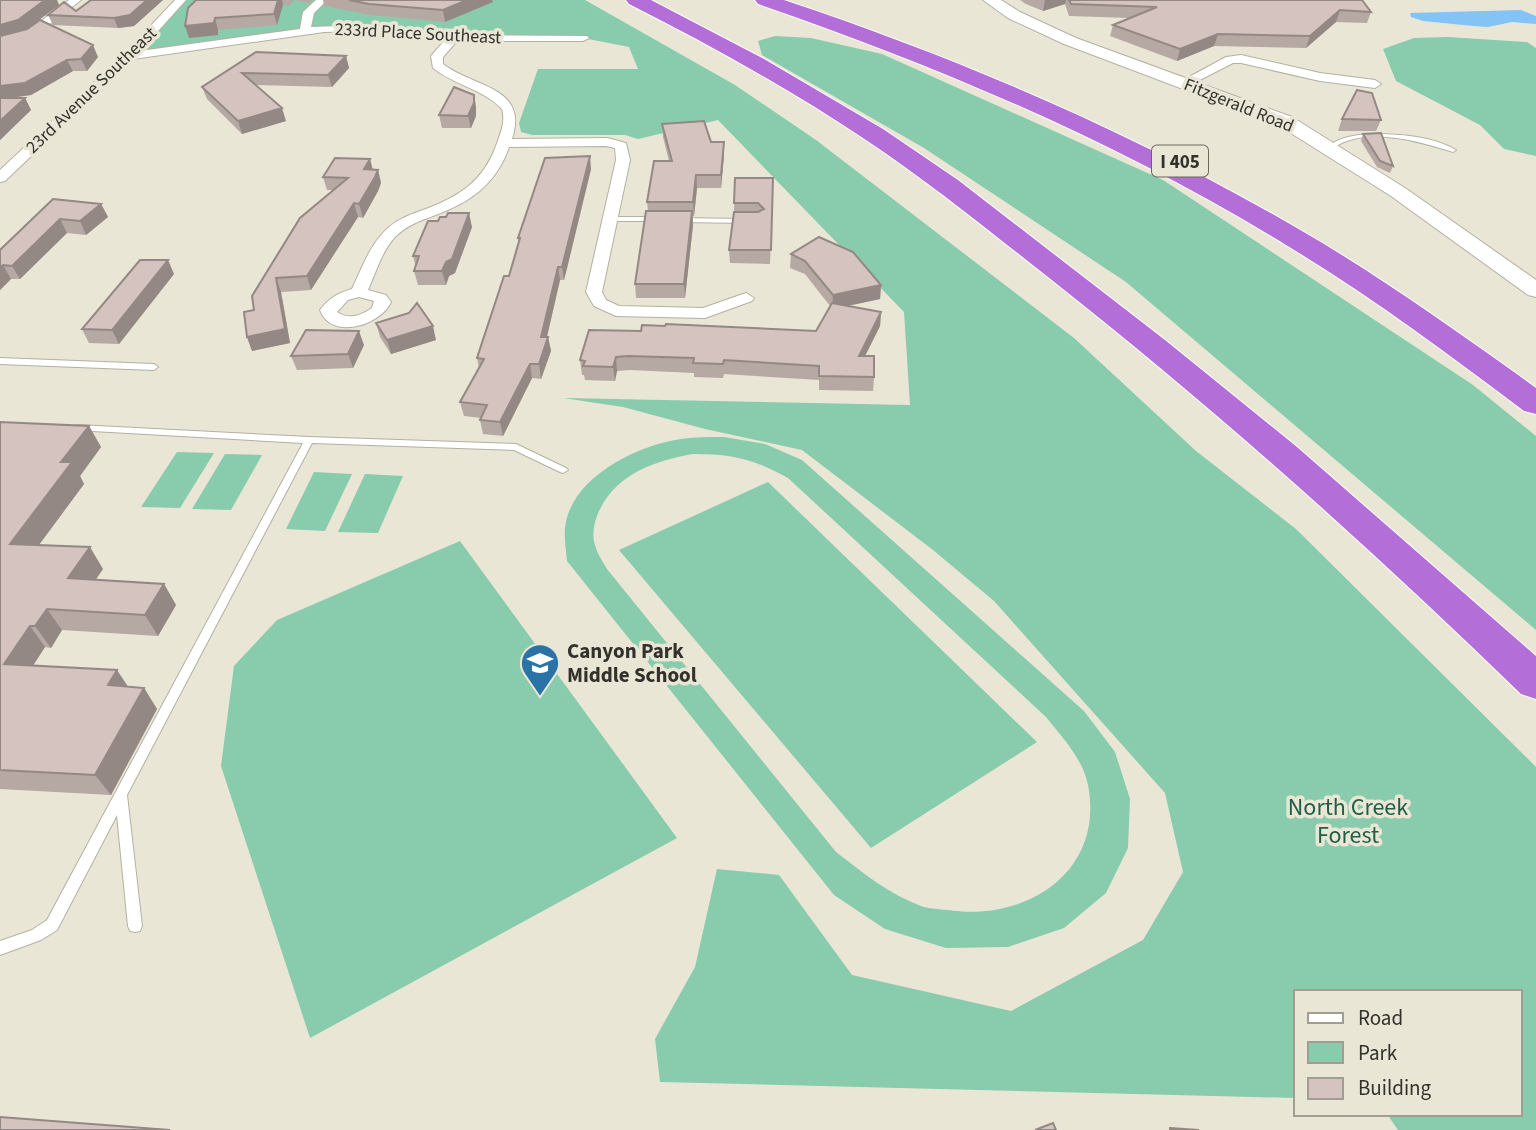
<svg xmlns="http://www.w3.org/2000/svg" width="1536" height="1130" font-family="'Source Sans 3',sans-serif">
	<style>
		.green { fill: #88ccad; fill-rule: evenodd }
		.water { fill: #84c3f6 }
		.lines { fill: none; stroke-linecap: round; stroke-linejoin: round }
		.lane-casing { stroke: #b4b0a2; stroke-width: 2 }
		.street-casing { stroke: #b4b0a2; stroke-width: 2 }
		.secondary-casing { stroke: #b4b0a2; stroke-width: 2 }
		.highway-casing { stroke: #fff; stroke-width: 2 }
		.lane { fill: #fff; fill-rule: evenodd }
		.street { fill: #fff; fill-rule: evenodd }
		.secondary { fill: #fff; fill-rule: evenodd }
		.highway { fill: #b36ed8; fill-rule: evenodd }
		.wall { fill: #b6a8a3 }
		.shaded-wall { fill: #948885 }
		.building { fill: #d4c3be; stroke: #948885; stroke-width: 2 }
		.labels { text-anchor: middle; stroke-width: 7; stroke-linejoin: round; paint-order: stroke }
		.far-street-label { font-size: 18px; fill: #33312c; stroke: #e9e6d6 }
		.shield { fill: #e9e6d6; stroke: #6a675f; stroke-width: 2 }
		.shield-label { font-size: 19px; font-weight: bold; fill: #33312c }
		.poi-label { font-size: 21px; font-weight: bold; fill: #33312c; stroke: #e9e6d6; text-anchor: start }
		.near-park-label { font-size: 24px; fill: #1f5f47; stroke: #e9e6d6 }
	</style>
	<rect width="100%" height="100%" fill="#e9e6d6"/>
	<!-- green -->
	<path class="green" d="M180 0H585L735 85 816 140 1074 338 1196 451 1296 529 1536 767V1130H1398L1387 1114H1520V992H1296V1098L660 1082 655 1039 695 967 717 869 779 875 852 975 1011 1011 1143 940 1183 872 1165 793 994 601 933 550 802 450 705 429 623 407 563 398 910 405 904 312 718 120 638 139 625 135H532L521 132 519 123 538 69H638L629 47 583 38H454L365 28 324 29 129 56Z
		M775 36 811 38 882 54 1163 180 1473 385 1536 436V630L1126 282 924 148 762 55 758 41Z
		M1448 37 1527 42 1536 48V156L1504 149 1480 125 1396 81 1383 49 1414 38Z
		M724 437 765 444 802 460 1084 711 1115 752 1130 799 1128 848 1106 893 1064 928 1008 947 946 948 885 929 834 895 567 561C566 550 564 538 565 528 570 478 637 445 681 439 695 437 710 437 724 437ZM693 454C732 454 754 459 788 478L1046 717C1062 737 1083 759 1088 785 1105 872 1026 922 948 910 939 909 929 909 921 906 889 894 863 873 836 852L607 569C603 562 597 553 595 545 591 534 595 519 600 509 619 472 656 461 693 454Z
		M177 452 214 453 180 508 141 507Z
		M225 454 262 455 231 510 192 509Z
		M314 472 352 474 325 531 286 529Z
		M365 474 403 476 378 533 338 532Z
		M768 482 1037 742 871 848 619 550Z
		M460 541 677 838 310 1038 221 766 234 666 277 620Z"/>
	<!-- water -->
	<path class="water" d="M1521 10 1536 16V24L1512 22 1488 27 1473 26 1423 21 1411 17 1410 13Z"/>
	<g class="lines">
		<!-- lane casing -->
		<g class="lane-casing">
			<path id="lane" d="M1371 134C1399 134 1432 136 1456 150L1453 152C1420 142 1378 129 1344 142 1339 144 1334 148 1329 150L1326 148C1339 137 1354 135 1371 134Z
				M607 217H656L660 219 656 221H610L606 219Z
				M676 218 747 219 751 221 747 223 679 222H676Z
				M0 358 154 364 158 367 154 370 0 364Z
				M78 425 309 437 516 444 566 468 568 470 563 473 560 472 514 450 312 443 127 795 142 926 140 931 135 932 130 931 128 926 117 815 57 930 41 940 0 955V941L32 930 47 920 303 443 75 430 73 428 75 426Z"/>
		</g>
		<!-- street casing -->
		<g class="street-casing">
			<path id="street" d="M69 0H81L32 38 0 47V40L24 34Z
				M175 0H186L140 51 300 29 303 12 316 0H327L314 13 311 27 366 25 454 35 587 36 589 38 583 41H457L443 57V64C474 88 529 86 512 139L607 138 626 143 630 160 602 292 606 300 619 306 703 308 746 293 754 298 752 301 705 318 616 316 594 306 586 292 616 160 615 148 606 146 509 147C496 185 469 203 433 216 419 221 406 226 395 237 382 251 376 272 368 290L386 295 391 302C381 325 331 341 320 310 329 298 338 293 352 289 362 268 370 244 388 228 399 218 412 214 426 209 460 196 483 181 496 146 500 134 506 122 502 109 483 89 454 85 433 68L431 56 445 40 366 31 324 32 133 59 5 181 0 182V170L125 53ZM359 297 374 301 372 308C360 316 349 320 337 312L348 300Z
				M1241 55 1320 73 1375 80 1381 84 1375 88 1320 81 1241 63H1233L1188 86 1178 83 1226 57Z"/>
		</g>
		<!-- secondary casing -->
		<g class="secondary-casing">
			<path id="secondary" d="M983 0H1001L1020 12 1076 38 1292 117 1405 188 1536 280V297L1528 295 1391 196 1278 125 1064 44 1008 18Z"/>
		</g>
		<!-- highway casing -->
		<g class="highway-casing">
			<path id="highway" d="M626 0H651L764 59 883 129 958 180 1165 340 1297 447 1536 656V699L1521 694C1370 547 1213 407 1048 277 988 230 929 182 866 140 790 89 710 45 629 4Z
				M755 0H784C964 60 1138 135 1302 231 1376 274 1445 323 1514 372L1536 388V414L1524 411C1447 353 1369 295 1286 245 1120 143 941 67 758 4Z"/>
		</g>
		<!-- lane -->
		<use href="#lane" class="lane"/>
		<!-- street -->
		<use href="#street" class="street"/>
		<!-- secondary -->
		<use href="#secondary" class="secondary"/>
		<!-- highway -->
		<use href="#highway" class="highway"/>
	</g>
	<!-- wall -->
	<path class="wall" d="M0 0H57L59 5 26 29 98 57 87 71H73L31 95 12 98H25L31 110 0 140Z
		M91 0H163L134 26 118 28 53 25 48 15 76 11Z
		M196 0H313L309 3 294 0 290 5H283L277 25 218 30V35L189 38Z
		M323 0H492L493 2 445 22 371 15 324 6Z
		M1020 0H1362L1371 12 1367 23 1336 22 1306 48 1214 46 1177 61 1110 36 1113 25 1130 18 1069 16 1065 4 1043 11 1026 4Z
		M256 52 346 56 349 68 332 87 256 85 286 121 242 134 207 99 202 87Z
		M474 95 476 107V116L471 128H442L439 115Z
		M1342 119 1381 120 1376 131H1338Z
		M662 124 711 142H724V155L721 188H697L694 216H693V225L685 298H636L635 284 648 211 647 202 669 161 663 137Z
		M1363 134 1393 166 1390 173 1377 167 1361 141Z
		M370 159 373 170H378L381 183 378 191 363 218 358 217 311 290 281 292 290 343 252 351 247 337 254 310 333 190H327L323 177Z
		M591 169 567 269 564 280H560L547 337H548L551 351 541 379 532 378 503 436 483 434 480 420 481 418 464 416 460 402 479 368 477 358 509 276 519 244 518 238Z
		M735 178H773L770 264 730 263 729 250 734 212Z
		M53 199 101 204 108 217 86 235 67 233 20 279H11L0 290V250Z
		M472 227 455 273 449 276 446 285H418L414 271 416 268 413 256Z
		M791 254 881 285 880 299 848 306 881 312 880 326 865 356 874 377 873 391 819 390V380L724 374 723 378 694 377V373L630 370 617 371 615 381 585 380 584 375H582L580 360 641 331H816L830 306 805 274 790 268Z
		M174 274 119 344 89 343 82 329Z
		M376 323 436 340 391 354 380 337Z
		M364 345 353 368 297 370 291 356Z
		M0 422 89 426 101 447 80 476 84 484 39 545 103 569 95 580 164 584 176 605 158 636 62 630 51 648 45 647 33 666 128 687 144 688 157 709 111 795 0 789Z"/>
	<!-- shaded-wall -->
	<path class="shaded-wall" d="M45 0H57L59 5 23 32 0 38V25Z
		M147 0H163L134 26 118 28 114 18Z
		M278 0H282L283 5 277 25 274 14Z
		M467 0H492L493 2 445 22 443 10Z
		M1045 0H1066L1065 4 1043 11Z
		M1340 10 1336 22 1306 48 1310 36Z
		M215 18 218 30V35L189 38 185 26Z
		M1218 34 1214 46 1177 61 1180 49Z
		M93 45 98 57 87 71 81 59Z
		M346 56 349 68 332 87 328 75Z
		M67 60 73 71 31 95 0 99V86Z
		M474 95 476 107V116L471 128 468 116Z
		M25 98 31 110 0 140V121Z
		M282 108 286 121 242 134 238 121Z
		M724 142V155L721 188V175Z
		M590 156 591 169 564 280 562 267Z
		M370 159 373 172 364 169Z
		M378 170 381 183 378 191 363 218 359 204Z
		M696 175 697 188 694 216 693 202Z
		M354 203 358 217 311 290 307 276Z
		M101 204 108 217 86 235 80 221Z
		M692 211 693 225 685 298 684 284Z
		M469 213 472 227 455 273 449 276 446 285 442 271Z
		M60 219 67 233 20 279 12 266Z
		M168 260 174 274 119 344 112 330Z
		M3 265 11 279 0 290V268Z
		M558 267 560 280 544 349 548 337 551 351 541 379 539 364 541 337Z
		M276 278 281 292 290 343 252 351 247 337Z
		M881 285 880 299 832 309 833 295Z
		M881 312 880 326 858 370 859 356Z
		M433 326 436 340 391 354 387 340Z
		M359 331 364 345 353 368 348 354Z
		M616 357 617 371 615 381 613 367Z
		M530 364 532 378 503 436 500 422Z
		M89 426 101 447 80 476 84 484 24 565 10 544 61 462Z
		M90 547 103 569 82 600 68 578Z
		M164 584 176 605 158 636 145 615Z
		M47 609 62 630 51 648 35 626Z
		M30 626 45 647 20 685 4 664Z
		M117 670 131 691 108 685Z
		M144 688 157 709 111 795 95 775Z"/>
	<!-- building -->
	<path class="building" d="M0 0H45L18 20 0 25Z
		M91 0H147L130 15 114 18 48 15 64 2 76 11Z
		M196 0H278L274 14 215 18 214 23 185 26 188 8Z
		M349 0H467L443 10 369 4Z
		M1069 0H1362L1371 12 1340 10 1310 36 1218 34 1180 49 1113 25 1157 7 1071 4Z
		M40 20 93 45 81 59 67 60 25 83 0 86V36L27 29Z
		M256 52 346 56 328 75 242 73 282 108 238 121 202 87Z
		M454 87 474 95V103L468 116 439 115Z
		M1357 90 1372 93 1381 120 1342 119Z
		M0 98H25L0 121Z
		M704 121 711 142H724L721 175H696L693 202H647L654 161H672L662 124Z
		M1381 133 1393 166 1380 161 1363 134Z
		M590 156 565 255 562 267H558L541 337H548L539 364H530L500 422 480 420 487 405 460 402 484 359 477 358 504 276H509L520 238H518L545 158Z
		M335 158 370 159 364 169 378 170 375 177 359 204 354 203 307 276 276 278 285 329 247 337 244 312 254 310 252 296 300 218 348 178 323 177Z
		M735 178H773L771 250H729L734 212H758L764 209 758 203H734Z
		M53 199 101 204 80 221 60 219 12 266 3 265 0 268V250Z
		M646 211H692L684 284H635Z
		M448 213H469L452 259 446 262 442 271H414L419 256H413L428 221H438L440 217H446Z
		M819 237 853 252 881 285 833 295 805 261 791 254Z
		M140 260H168L112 330 82 329Z
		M417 303 433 326 387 340 376 323 409 313Z
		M832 303 881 312 859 356H874V377L819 376V366L724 360 723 364 693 363 694 358 628 356 616 357 613 367 583 366 585 361 580 360 589 330 641 331 642 325 665 326 666 324 816 331Z
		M306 330 359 331 348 354 291 356Z
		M0 422 89 426 61 462H72L10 544 90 547 68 578 164 584 145 615 47 609 35 626H30L4 664 117 670 108 685 144 688 95 775 0 770Z
		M0 1117 170 1130H0Z
		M1053 1123 1056 1130H1035Z
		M1170 1128 1199 1130H1170Z"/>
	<!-- icons -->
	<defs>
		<g id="school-pin" transform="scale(2.0125)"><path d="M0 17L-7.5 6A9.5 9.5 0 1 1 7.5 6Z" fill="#2a73a7" stroke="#e9e6d6"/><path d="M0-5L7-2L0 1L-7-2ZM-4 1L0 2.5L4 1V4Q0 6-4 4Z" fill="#fff"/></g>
	</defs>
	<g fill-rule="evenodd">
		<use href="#school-pin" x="540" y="663"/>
	</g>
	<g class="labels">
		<!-- far-street labels -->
		<g class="far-street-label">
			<text transform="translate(418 33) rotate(3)" y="6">233rd Place Southeast</text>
			<text transform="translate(91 90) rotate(-44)" y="6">23rd Avenue Southeast</text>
			<text transform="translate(1239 105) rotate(22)" y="6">Fitzgerald Road</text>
		</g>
		<!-- shield labels -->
		<rect class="shield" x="1152" y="145.5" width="56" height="31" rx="5"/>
		<g class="shield-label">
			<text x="1180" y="168">I 405</text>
		</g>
		<!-- poi labels -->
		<g class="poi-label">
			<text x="567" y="658">Canyon Park<tspan x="567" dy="24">Middle School</tspan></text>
		</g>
		<!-- near-park labels -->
		<g class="near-park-label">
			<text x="1348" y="815">North Creek<tspan x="1348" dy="28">Forest</tspan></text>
		</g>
	</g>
	<!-- legend -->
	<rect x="1294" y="990" width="228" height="126" fill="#e9e6d6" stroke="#a09e92" stroke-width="2"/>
	<rect x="1308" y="1013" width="35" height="10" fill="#ffffff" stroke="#a09e92" stroke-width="2"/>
	<text x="1358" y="1025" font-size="21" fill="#33312c">Road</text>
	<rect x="1308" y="1042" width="35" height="21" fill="#88ccad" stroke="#a09e92" stroke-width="2"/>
	<text x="1358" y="1060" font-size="21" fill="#33312c">Park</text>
	<rect x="1308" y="1078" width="35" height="21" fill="#d4c3be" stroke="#a09e92" stroke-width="2"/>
	<text x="1358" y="1095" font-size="21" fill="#33312c">Building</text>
</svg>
